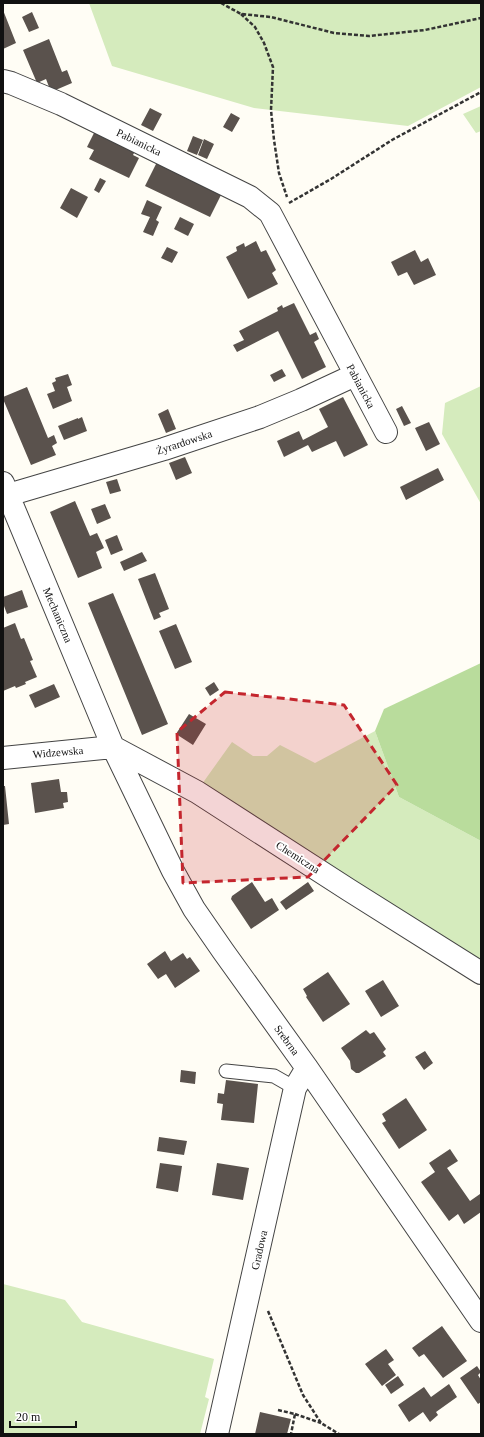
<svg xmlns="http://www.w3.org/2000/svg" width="484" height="1437" font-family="Georgia,serif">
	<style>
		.green { fill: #d5ebbd }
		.forest { fill: #b9dc9c }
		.building { fill: #5a524d }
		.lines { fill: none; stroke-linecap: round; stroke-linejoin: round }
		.service-casing { stroke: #444; stroke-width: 15 }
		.minor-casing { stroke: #444; stroke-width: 24 }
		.path { stroke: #333; stroke-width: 2.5; stroke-dasharray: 4 2; stroke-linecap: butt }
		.service { stroke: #fff; stroke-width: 13 }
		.minor { stroke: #fff; stroke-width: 22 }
		.marked { fill: #c4262e; fill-opacity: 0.2; stroke: #c4262e; stroke-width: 3; stroke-dasharray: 8 5; stroke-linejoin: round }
		.labels { text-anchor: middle; stroke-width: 4; stroke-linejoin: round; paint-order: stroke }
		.street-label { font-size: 11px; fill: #111; stroke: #fff }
	</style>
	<rect width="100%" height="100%" fill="#fffdf5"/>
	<!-- green -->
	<path class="green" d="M89 3H481V87L408 126 254 108 112 66Z
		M481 106V131L476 133 463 114Z
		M481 386V504L442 434 445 403Z
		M375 731 399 797 481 841V961L202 784 232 742 253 756H267L280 745 315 763Z
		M3 1284 65 1300 82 1322 214 1359 205 1397 209 1399 200 1434H3Z"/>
	<!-- forest -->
	<path class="forest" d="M481 663V841L399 797 375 731 384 709Z"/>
	<!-- building -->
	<path class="building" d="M3 10 16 43 3 49Z
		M32 12 39 28 29 32 22 17Z
		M49 39 62 72 67 70 72 83 51 92 46 79 37 83 23 50Z
		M150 108 162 114 153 131 141 125Z
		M231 113 240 118 232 132 223 127Z
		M95 131 135 151 133 155 139 158 129 178 89 159 94 150 87 147Z
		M193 136 203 140 197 155 187 151Z
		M204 139 214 144 207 159 198 155Z
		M157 162 222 193 210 217 145 186Z
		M100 178 106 181 99 193 94 190Z
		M71 188 88 197 77 218 60 208Z
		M147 200 162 207 156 220 159 222 153 236 143 232 150 217 141 214Z
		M180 217 194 224 188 236 174 229Z
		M256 241 261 252 266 250 276 270 272 273 278 284 248 299 226 257 237 251 236 247 244 243 245 247Z
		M167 247 178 252 172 263 161 258Z
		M415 250 421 262 428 258 436 275 414 285 407 272 398 276 391 262Z
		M294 303 310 335 316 332 319 339 314 342 326 367 302 379 278 331 237 352 233 345 244 340 239 331 278 311 277 308 282 305 283 308Z
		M282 369 286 376 274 382 270 375Z
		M68 374 72 385 67 387 72 401 53 409 47 394 55 391 52 383 56 381 55 378Z
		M27 387 48 438 54 435 57 443 52 446 56 455 31 465 3 399V397Z
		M343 397 368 445 344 457 336 441 312 452 308 445 284 457 277 441 299 431 303 440 328 427 319 409Z
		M402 406 411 423 404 426 396 409Z
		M168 409 176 429 166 433 158 414Z
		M82 417 87 431 64 440 58 426 78 418V419Z
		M429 422 440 444 426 451 415 428Z
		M185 457 192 473 176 480 169 463Z
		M438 468 444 480 406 500 400 487Z
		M117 479 121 491 110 494 106 482Z
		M75 501 90 536 97 533 104 548 96 552 102 568 78 578 50 512Z
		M105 504 111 518 97 524 91 509Z
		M117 535 123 550 111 555 105 540Z
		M142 552 147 561 124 571 120 562Z
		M155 573 169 609 159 613 161 617 154 620 138 579Z
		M22 590 28 607 7 614 4 606H3V597Z
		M113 593 168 724 142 735 88 603Z
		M15 623 21 639 24 638 33 660 30 661 37 677 25 682 26 684 16 688 15 686 3 691V628Z
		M176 624 192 662 175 669 159 631Z
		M214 682 219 690 210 696 205 688Z
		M54 684 60 697 35 708 29 695Z
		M189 714 206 724 193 745 176 734Z
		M59 779 61 792H67L68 802 63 803 64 808 35 813 31 783Z
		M3 786H5L9 824 3 825Z
		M252 882 265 902 272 898 279 910 251 929 231 899 232 896Z
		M308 882 314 891 286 910 280 902Z
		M165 951 171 961 183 953 187 959 190 957 200 971 175 988 166 974 158 979 147 964Z
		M328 972 350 1004 323 1022 306 997 307 996 303 989Z
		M383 980 399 1006 381 1017 365 991Z
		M366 1030 370 1034 374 1032 386 1049 383 1052 386 1056 359 1073H356L351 1069 350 1061 341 1048Z
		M425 1051 433 1063 424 1070 415 1057Z
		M181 1070 196 1072 195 1084 180 1082Z
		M226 1080 258 1084 254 1123 221 1120 223 1104 217 1103 218 1093 224 1094Z
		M406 1098 427 1130 399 1149 382 1123 386 1121 382 1114Z
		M159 1137 187 1141 184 1155 157 1151Z
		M450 1149 458 1161 447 1168 470 1201 480 1194 481 1195V1212L464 1224 458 1214 449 1221 421 1182 435 1172 429 1163Z
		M160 1163 182 1166 178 1192 156 1188Z
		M217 1163 249 1168 243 1200 212 1195Z
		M442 1326 467 1361 443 1378 424 1354 419 1357 412 1348Z
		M386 1349 394 1360 388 1364 396 1375 382 1386 365 1364Z
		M477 1366 481 1372 478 1375 481 1380V1402L478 1404 460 1378Z
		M398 1376 404 1385 391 1394 385 1385Z
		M449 1384 457 1397 436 1412 438 1415 430 1422 423 1412 409 1422 398 1405 424 1387 431 1397Z
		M260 1412 291 1419 287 1434H255Z"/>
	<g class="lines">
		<!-- service casing -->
		<g class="service-casing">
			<path id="service" d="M226 1071 274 1076 295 1088"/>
		</g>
		<!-- minor casing -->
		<g class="minor-casing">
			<path id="minor" d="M3 81 11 83 61 104 250 197 270 213 386 432
				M3 483 113 747 173 871 194 909 223 951 307 1068 481 1321
				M8 495 164 449 260 417 301 400 355 375
				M113 747 197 792 349 890 481 973
				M3 758 113 747
				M217 1434 295 1088 307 1068"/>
		</g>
		<!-- path -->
		<path class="path" d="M221 3 241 14 271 17 334 33 369 36 425 30 481 18
			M241 14 255 27 264 43 273 67 271 110 274 140 279 173 287 197
			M289 203 331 179 392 140 481 92
			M268 1311 303 1395 321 1423 339 1434
			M278 1410 295 1414 291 1434
			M295 1414 321 1423"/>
		<!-- service -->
		<use href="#service" class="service"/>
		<!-- minor -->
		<use href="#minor" class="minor"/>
	</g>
	<!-- marked area -->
	<path class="marked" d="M225 692 344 705 397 785 308 877 183 883 177 732Z"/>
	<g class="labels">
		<!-- street labels -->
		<g class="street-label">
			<text transform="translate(139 142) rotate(26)" y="4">Pabianicka</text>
			<text transform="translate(361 386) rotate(62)" y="4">Pabianicka</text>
			<text transform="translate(184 442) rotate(-18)" y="4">Żyrardowska</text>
			<text transform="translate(58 615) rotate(67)" y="4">Mechaniczna</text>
			<text transform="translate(58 752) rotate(-5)" y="4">Widzewska</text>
			<text transform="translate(298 857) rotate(33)" y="4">Chemiczna</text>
			<text transform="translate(287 1040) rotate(54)" y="4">Srebrna</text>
			<text transform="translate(259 1250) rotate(-77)" y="4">Gradowa</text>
		</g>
	</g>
	<!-- border -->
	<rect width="484" height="1437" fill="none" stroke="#111111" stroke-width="8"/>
	<!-- scale -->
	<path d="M10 1421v6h66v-6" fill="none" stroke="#111111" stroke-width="2"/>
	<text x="16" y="1421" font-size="12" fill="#111111" stroke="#ffffff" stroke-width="3" paint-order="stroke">20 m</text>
</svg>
